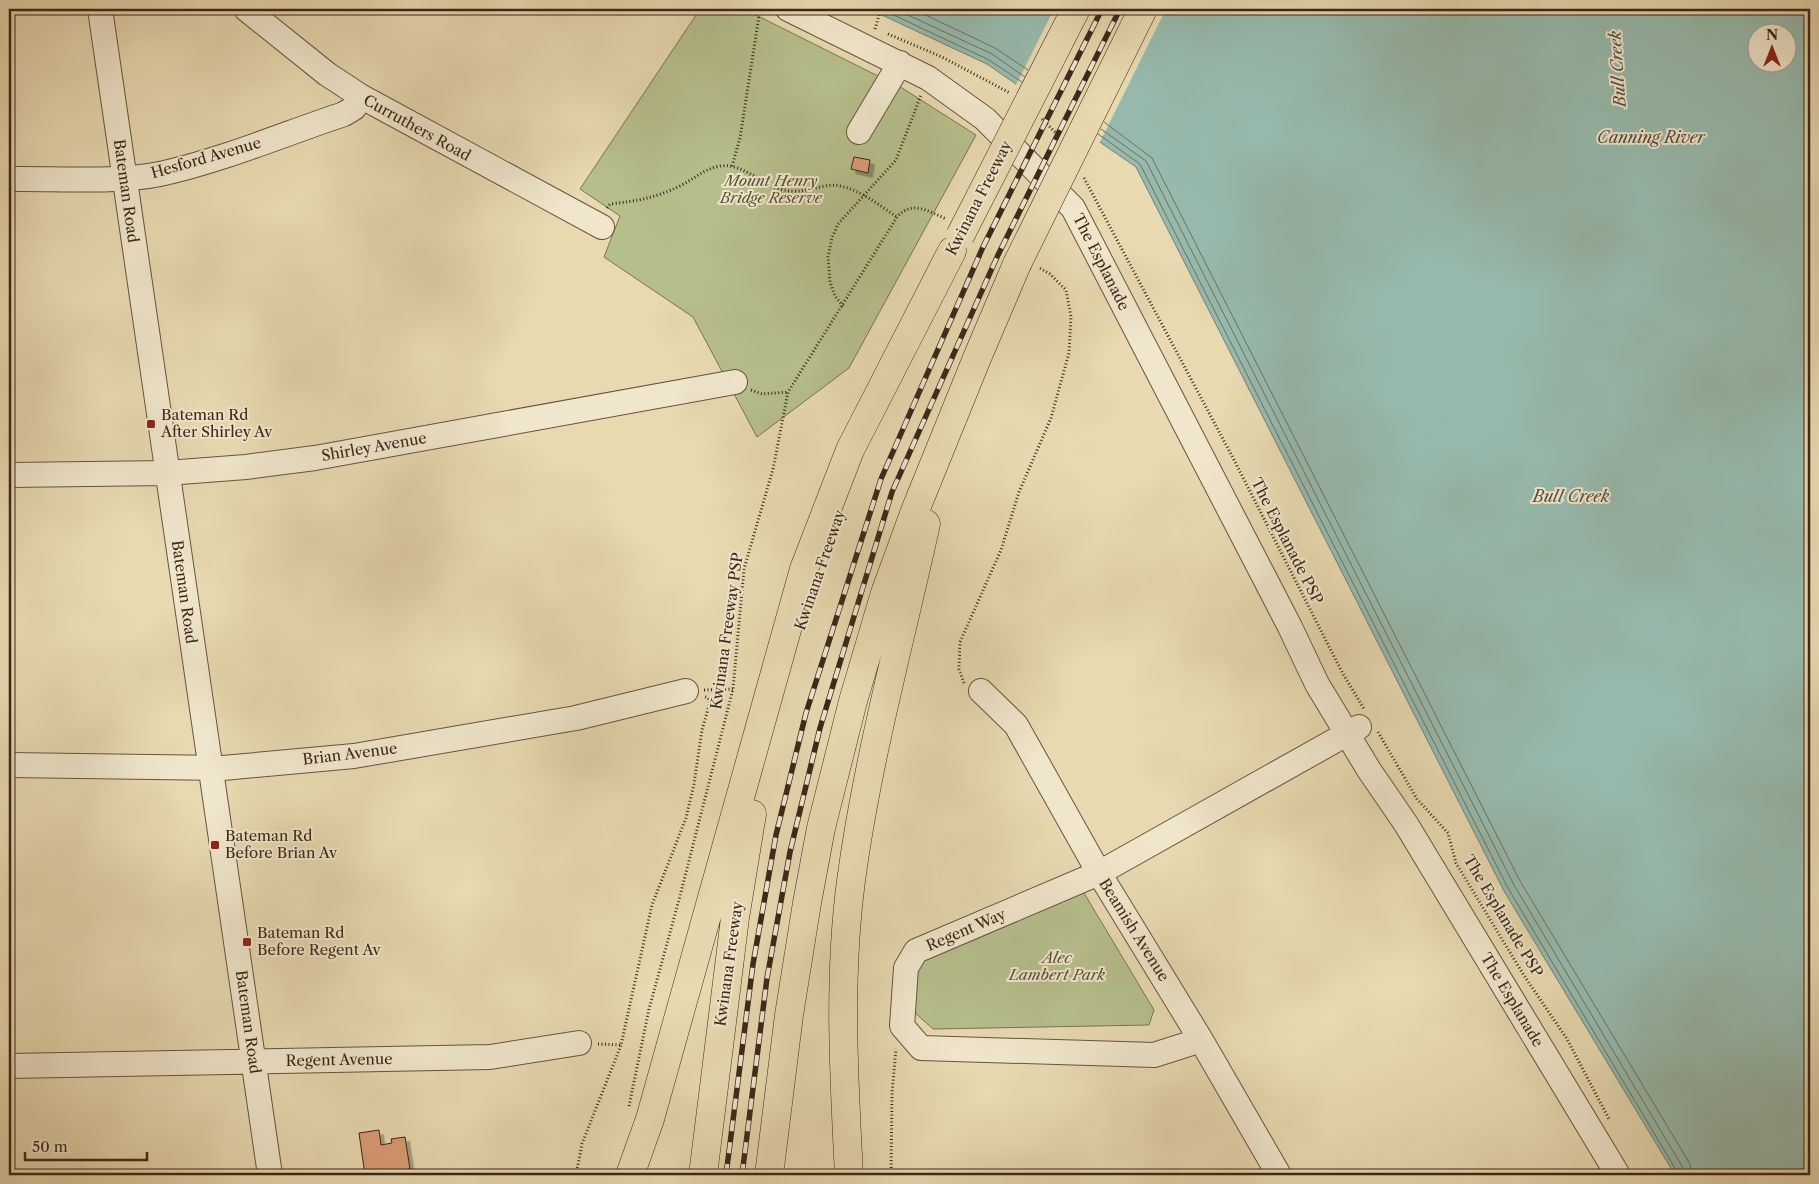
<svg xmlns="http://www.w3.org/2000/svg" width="1819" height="1184" font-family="'Libre Caslon Text',serif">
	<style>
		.green { fill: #b6bf8c; stroke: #797352 }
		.water { fill: #97baad; stroke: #737f72; fill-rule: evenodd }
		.pier { fill: #e8d9b1 }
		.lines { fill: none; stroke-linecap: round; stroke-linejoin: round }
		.shore { stroke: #6a7063; stroke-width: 1 }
		.building { fill: #da9d77; stroke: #3c2719; filter: url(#shadow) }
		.minor-casing { stroke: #67543f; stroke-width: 26 }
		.highway-casing { stroke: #3c2719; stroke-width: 29 }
		.path { stroke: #3c2719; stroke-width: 3; stroke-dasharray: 1 2.5; stroke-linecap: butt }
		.minor { stroke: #f0e6cc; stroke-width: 24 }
		.highway { stroke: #e8d9b1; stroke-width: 28 }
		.rail-casing { stroke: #3c2719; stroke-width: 5.5 }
		.rail { stroke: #f0e6cc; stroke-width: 4; stroke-dasharray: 11; stroke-linecap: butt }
		.highway-bridge-casing { stroke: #3c2719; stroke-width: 29; stroke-linecap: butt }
		.highway-bridge { stroke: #e8d9b1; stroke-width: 28 }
		.poi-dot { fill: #8f2418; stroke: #f0e6cc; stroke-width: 2 }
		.labels { text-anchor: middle; stroke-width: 4; stroke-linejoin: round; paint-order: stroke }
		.street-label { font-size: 15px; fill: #3c2719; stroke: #f0e6cc }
		.park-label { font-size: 15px; font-style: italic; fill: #5a4d36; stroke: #f0e6cc }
		.poi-label { font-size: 15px; fill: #3c2719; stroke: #f0e6cc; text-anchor: start }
		.water-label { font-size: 16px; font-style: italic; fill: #534c3e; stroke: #f0e6cc }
	</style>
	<defs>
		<filter id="shadow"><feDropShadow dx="4.5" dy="4.5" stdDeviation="0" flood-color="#0004"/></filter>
	</defs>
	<rect width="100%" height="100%" fill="#e8d9b1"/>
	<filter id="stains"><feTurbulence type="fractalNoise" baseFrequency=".004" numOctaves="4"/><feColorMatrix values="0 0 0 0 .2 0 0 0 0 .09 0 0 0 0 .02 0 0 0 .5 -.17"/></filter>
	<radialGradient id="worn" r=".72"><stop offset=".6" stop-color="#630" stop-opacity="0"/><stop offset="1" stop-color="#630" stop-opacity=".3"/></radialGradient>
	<!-- green -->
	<path class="green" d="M700 9H744L902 88 976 135 849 368 757 437 693 317 604 257 620 216 580 189Z
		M1084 893 1154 1010 1149 1025 933 1029 912 1010 917 967 937 947Z"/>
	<!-- water -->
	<path class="water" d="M869 9H1810V1175H1675L1504 891 1136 167 987 64ZM1756 32H1786V62H1756Z"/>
	<!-- pier -->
	<path class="pier" d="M1054 9H1166L1099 144 1015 87Z"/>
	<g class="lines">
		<!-- shore -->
		<path class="shore" d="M881 9 989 60 1022 82
			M895 9 992 54 1025 77
			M913 9 995 48 1028 70
			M1104 122 1152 158 1520 881 1690 1164 1692 1175
			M1101 129 1146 161 1514 885 1683 1168 1685 1175
			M1098 134 1140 164 1508 888 1679 1175"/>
	</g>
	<!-- building -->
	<path class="building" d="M854 157 870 160 868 173 851 169Z
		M379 1130 381 1145 392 1143 391 1139 405 1137 410 1169 365 1175 359 1133Z"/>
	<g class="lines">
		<!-- minor casing -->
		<g class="minor-casing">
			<path id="minor" d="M100 9 270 1175
				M246 9 327 74 362 97 602 227
				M788 9 928 78 985 119 1073 208 1290 627 1317 684 1369 770 1406 824 1618 1175
				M859 132 900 63
				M9 179C55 178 116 183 160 174 223 160 284 134 344 114L354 108 362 97
				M9 475 167 473 246 467 315 458 735 382
				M981 691 1016 725 1099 873 1201 1040 1279 1175
				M9 765 223 768 354 756 576 718 686 691
				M1201 1040 1154 1055 921 1048 902 1026 906 968 916 951 1099 873 1359 727
				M9 1066 490 1057 579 1043"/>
		</g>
		<!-- highway casing -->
		<g class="highway-casing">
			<path id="highway" d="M630 1175 650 1119 804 569 850 450 952 251
				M703 1175 735 918 752 814
				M769 1175 789 1015 807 903 821 828 853 701 885 593 915 511 977 358 1017 264
				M849 1175C844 1078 838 979 851 881 867 761 900 642 926 524"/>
		</g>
		<!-- path -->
		<path class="path" d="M875 29 881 9
			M888 34 942 57 1010 93
			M1042 119 1057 134
			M732 166 740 138 759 16 763 9
			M1084 178 1232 456 1343 674 1364 709
			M607 208 610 204C637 201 655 198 680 186 694 179 704 169 720 166 742 163 760 183 780 189 798 194 809 189 825 186 850 181 877 204 897 217
			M843 306 835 296 830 282 828 257 832 238 838 224 896 160 921 95
			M751 390 762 394 788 392
			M964 683 959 669 960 642 1001 550 1019 492 1051 418 1069 353 1071 317 1066 290 1050 274 1038 267
			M704 690 733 689
			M1378 732 1417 799 1448 833 1456 863 1523 974 1567 1039 1609 1119
			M598 1044 621 1045 652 905 686 818 694 784 702 730 710 702 708 698 703 696
			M629 1106 649 1009 680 896 733 689 744 569 773 469 788 392 897 217C912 200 928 211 946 219
			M576 1175 582 1144 621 1045
			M891 1175 892 1093 896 1049"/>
		<!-- minor -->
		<use href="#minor" class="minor"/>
		<!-- highway -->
		<use href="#highway" class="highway"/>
		<!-- rail casing -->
		<g class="rail-casing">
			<path id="rail" d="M726 1175 753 964 776 835 806 713 881 479 983 247 1102 9
				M742 1175 767 978 790 852 820 728 892 492 998 255 1120 9"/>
		</g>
		<!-- rail -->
		<use href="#rail" class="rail"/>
		<!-- highway-bridge casing -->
		<g class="highway-bridge-casing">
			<path id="highway-bridge" d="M960 236 1076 9
				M1017 264 1143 9"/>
		</g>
		<!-- highway-bridge -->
		<use href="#highway-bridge" class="highway-bridge"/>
	</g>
	<!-- markers -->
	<g class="poi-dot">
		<rect x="146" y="419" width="10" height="10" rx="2.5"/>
		<rect x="210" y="840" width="10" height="10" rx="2.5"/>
		<rect x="242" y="937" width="10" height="10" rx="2.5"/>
	</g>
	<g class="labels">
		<!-- street labels -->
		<g class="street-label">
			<text transform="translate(417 128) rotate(29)" y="5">Curruthers Road</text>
			<text transform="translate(206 158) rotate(-16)" y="5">Hesford Avenue</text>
			<text transform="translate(126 191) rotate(82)" y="5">Bateman Road</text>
			<text transform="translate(979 198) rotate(-63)" y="5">Kwinana Freeway</text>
			<text transform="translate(1101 262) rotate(63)" y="5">The Esplanade</text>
			<text transform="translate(374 447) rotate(-10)" y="5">Shirley Avenue</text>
			<text transform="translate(1287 541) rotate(63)" y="5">The Esplanade PSP</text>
			<text transform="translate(820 570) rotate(-71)" y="5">Kwinana Freeway</text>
			<text transform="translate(184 592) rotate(82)" y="5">Bateman Road</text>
			<text transform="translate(727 631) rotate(-82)" y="5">Kwinana Freeway PSP</text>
			<text transform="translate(350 754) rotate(-7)" y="5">Brian Avenue</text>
			<text transform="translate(1503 916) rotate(59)" y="5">The Esplanade PSP</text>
			<text transform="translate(966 930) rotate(-23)" y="5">Regent Way</text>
			<text transform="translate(1134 930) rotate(58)" y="5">Beamish Avenue</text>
			<text transform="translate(729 964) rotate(-82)" y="5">Kwinana Freeway</text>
			<text transform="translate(1512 1000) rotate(59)" y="5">The Esplanade</text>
			<text transform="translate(248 1022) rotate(82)" y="5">Bateman Road</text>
			<text transform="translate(339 1060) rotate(-1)" y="5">Regent Avenue</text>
		</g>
		<!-- park labels -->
		<g class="park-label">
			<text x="771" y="186">Mount Henry<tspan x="771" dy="17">Bridge Reserve</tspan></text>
			<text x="1057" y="963">Alec<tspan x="1057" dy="17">Lambert Park</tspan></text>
		</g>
		<!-- poi labels -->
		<g class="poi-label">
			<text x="161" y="420">Bateman Rd<tspan x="161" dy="17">After Shirley Av</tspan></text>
			<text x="225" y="841">Bateman Rd<tspan x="225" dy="17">Before Brian Av</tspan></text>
			<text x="257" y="938">Bateman Rd<tspan x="257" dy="17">Before Regent Av</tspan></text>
		</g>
		<!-- water labels -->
		<g class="water-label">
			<text transform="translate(1617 69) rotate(-94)" y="6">Bull Creek</text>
			<text x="1651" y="143">Canning River</text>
			<text x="1571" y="502">Bull Creek</text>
		</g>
	</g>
	<!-- margin -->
	<rect width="1819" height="1184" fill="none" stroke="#e8d9b1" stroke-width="30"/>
	<rect x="10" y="10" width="1799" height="1164" fill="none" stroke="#3c2719" stroke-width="2.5"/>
	<rect x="15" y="15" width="1789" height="1154" fill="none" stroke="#3c2719"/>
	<!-- north arrow -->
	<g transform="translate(1772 48)"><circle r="24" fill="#f0e6cc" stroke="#a89a84"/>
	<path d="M0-4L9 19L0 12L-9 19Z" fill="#8f2418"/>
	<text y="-8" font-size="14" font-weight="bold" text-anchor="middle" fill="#3c2719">N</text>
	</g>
	<!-- scale -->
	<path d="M25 1152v8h122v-8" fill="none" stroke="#3c2719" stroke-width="2.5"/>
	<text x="32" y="1152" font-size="15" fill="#3c2719" stroke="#f0e6cc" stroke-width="4" paint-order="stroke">50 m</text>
	<rect width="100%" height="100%" filter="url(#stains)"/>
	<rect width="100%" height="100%" fill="url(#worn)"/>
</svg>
